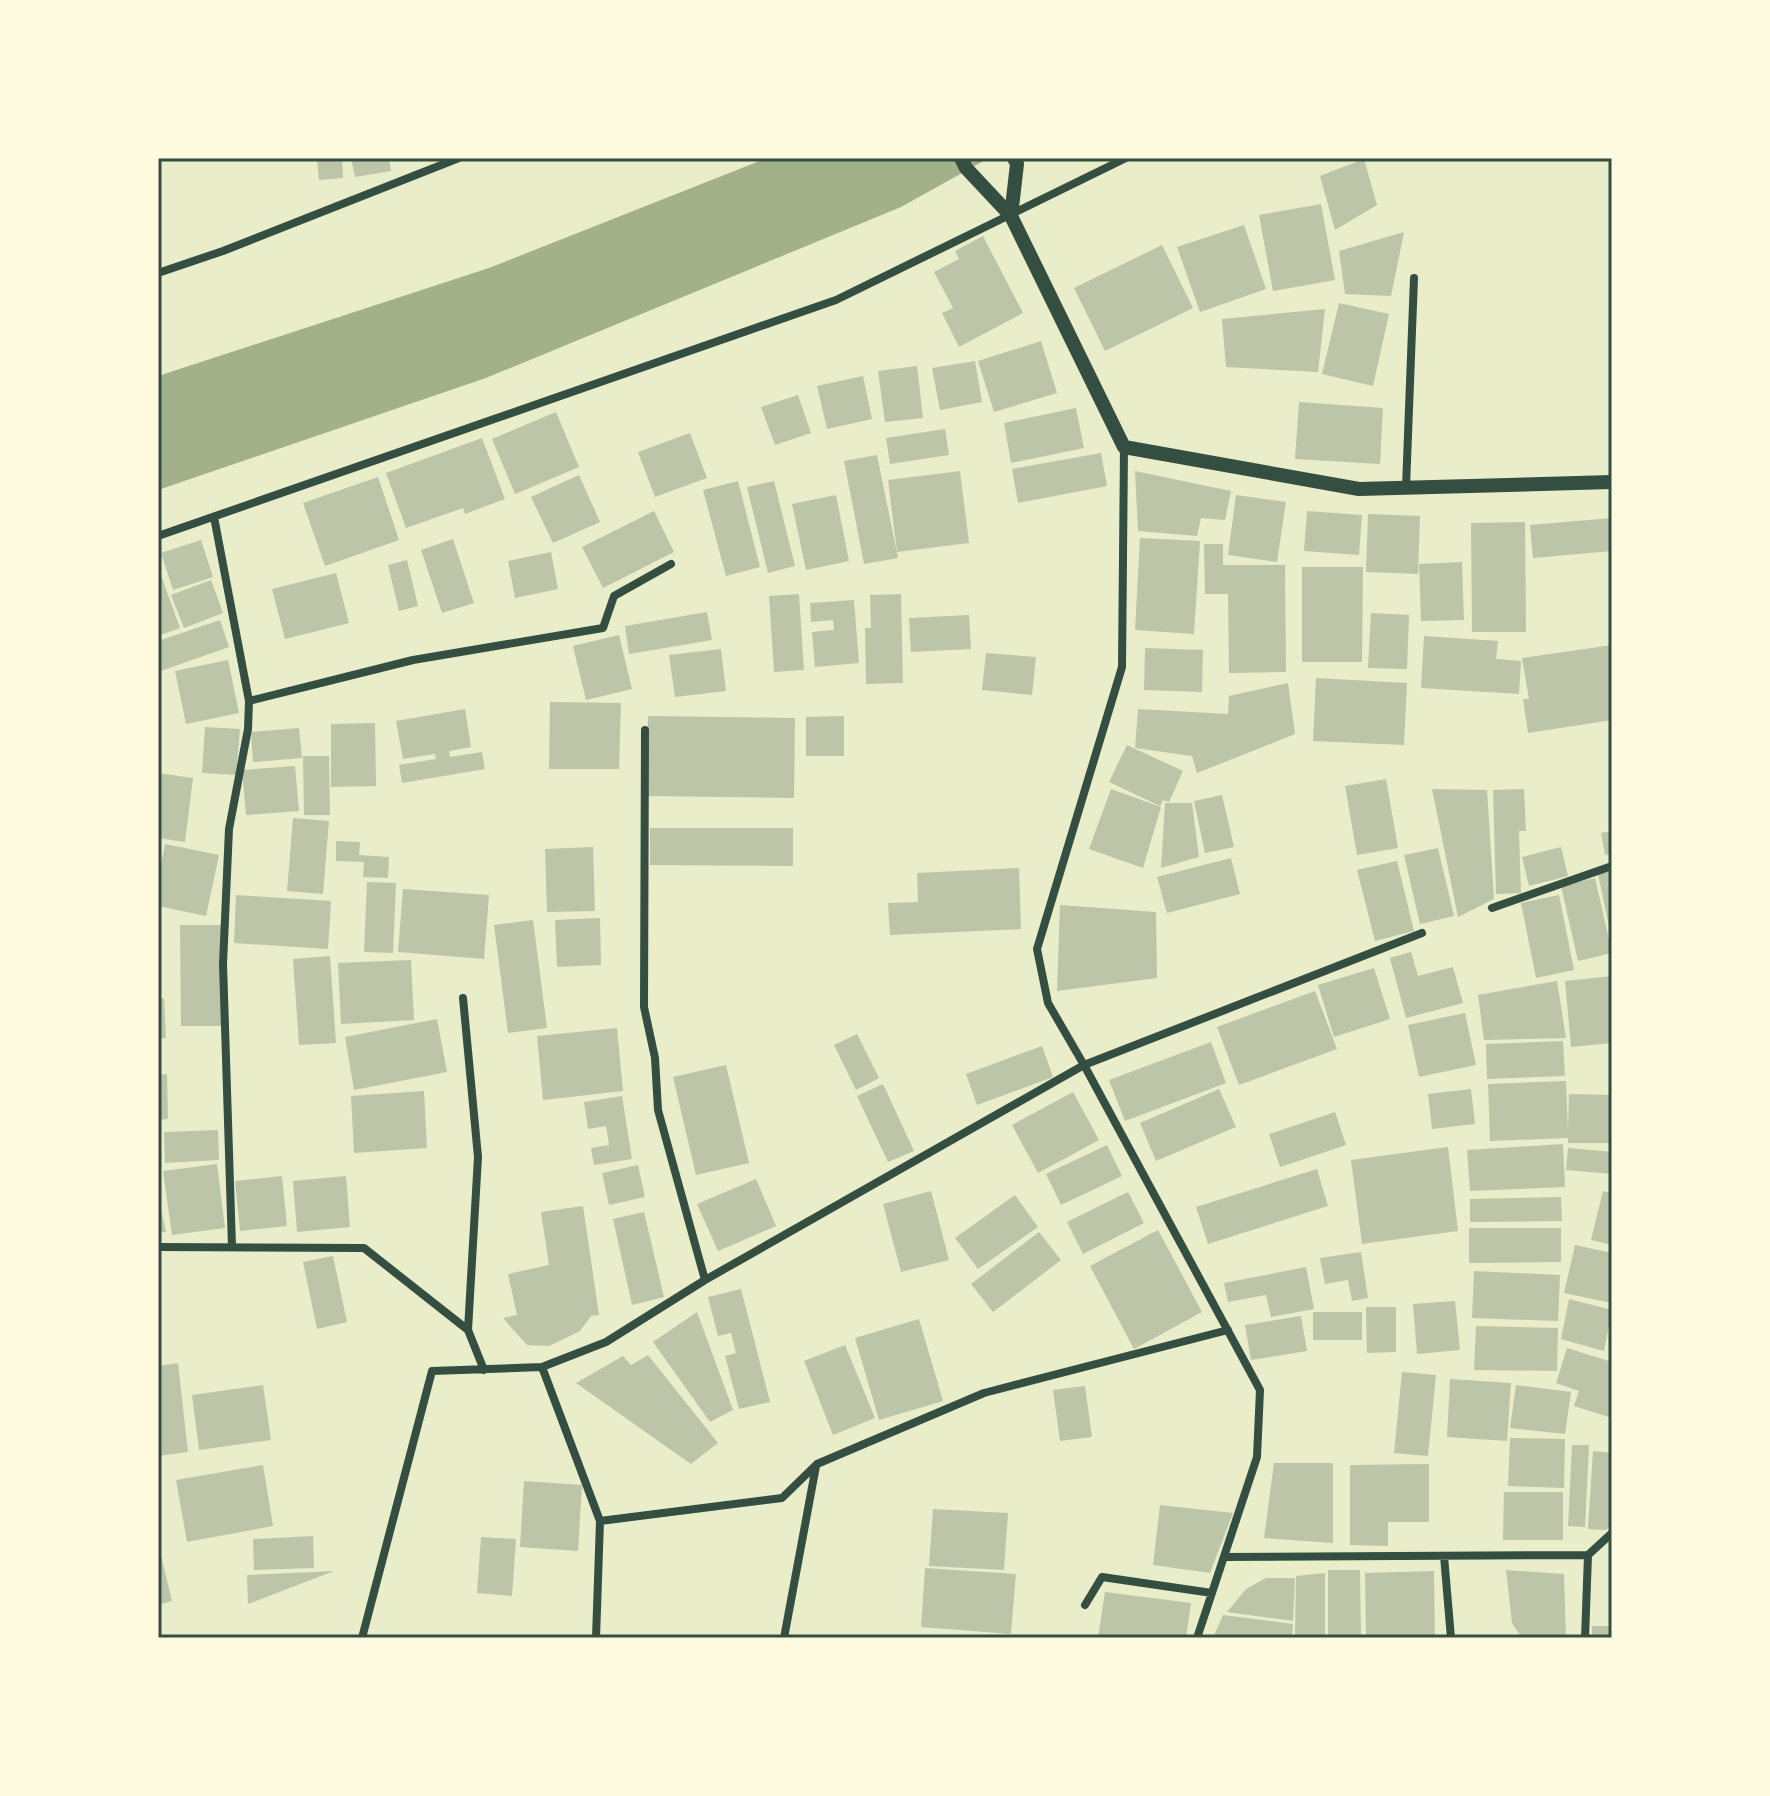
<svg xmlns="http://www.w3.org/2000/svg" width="1770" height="1796" font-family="Overpass,sans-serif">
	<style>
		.water { fill: #a3b18a }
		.building { fill: #bcc5a7 }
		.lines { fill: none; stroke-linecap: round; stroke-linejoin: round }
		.minor { stroke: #344e41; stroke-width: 8 }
		.tertiary { stroke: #344e41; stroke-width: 14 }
		.neatline { fill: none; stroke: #344e41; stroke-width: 3 }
	</style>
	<rect width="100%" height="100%" fill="#e9edc9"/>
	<!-- water -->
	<path class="water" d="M767 158H989L901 207 486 378 158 490V376L489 268Z"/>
	<!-- building -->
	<path class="building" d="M317 158H342L343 178 319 180Z
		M351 158H389L391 171 355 177Z
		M1364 159 1377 205 1335 230 1320 176Z
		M1321 204 1335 280 1273 291 1259 215Z
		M1244 225 1266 289 1200 312 1177 247Z
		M1404 232 1391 296 1345 294 1339 251Z
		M983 236 1023 313 959 347 942 313 953 308 934 272 959 259 955 251Z
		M1162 245 1193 308 1105 351 1074 288Z
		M1339 303 1389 314 1373 386 1322 374Z
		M1325 309 1318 372 1226 367 1222 319Z
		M1041 341 1057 393 994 412 978 361Z
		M975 361 982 402 940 410 932 368Z
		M917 366 923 418 885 422 878 371Z
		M863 376 872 419 827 429 817 386Z
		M798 395 811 433 775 445 761 407Z
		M1299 402 1383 408 1380 464 1295 459Z
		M1076 408 1084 448 1011 463 1004 423Z
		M556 412 579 467 515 494 492 439Z
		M945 429 949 455 890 464 886 438Z
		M690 433 707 478 655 497 638 452Z
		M482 438 505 499 465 514 463 508 406 528 386 473Z
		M1101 453 1107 486 1018 503 1012 469Z
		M877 455 898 558 864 564 844 461Z
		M960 471 969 543 897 552 888 480Z
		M1135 471 1231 491 1225 520 1201 518 1197 536 1138 531Z
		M579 475 600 522 553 543 531 497Z
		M378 477 399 540 325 566 303 503Z
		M738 481 760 567 726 576 703 490Z
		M774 481 795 566 768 573 747 487Z
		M836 495 849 561 806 570 792 504Z
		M1236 495 1286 502 1277 562 1228 555Z
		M654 511 674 552 603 588 582 547Z
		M1307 511 1362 515 1359 555 1304 551Z
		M1368 514 1420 516 1418 574 1366 572Z
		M1612 518V551L1533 558 1530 525Z
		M1525 522 1526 632H1472L1471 523Z
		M1140 538 1200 541 1194 634 1135 630Z
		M453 539 474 603 442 613 421 550Z
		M201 540 213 577 173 590 161 553Z
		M1204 544H1223V565H1285L1286 672 1229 673 1228 594H1205Z
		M551 552 558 589 515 598 508 561Z
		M407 560 418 606 399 611 388 565Z
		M1462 562 1464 620 1421 621 1419 564Z
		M158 567 180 628 158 636Z
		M1302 567H1363L1362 662H1302Z
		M336 573 349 623 285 639 272 589Z
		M211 580 223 613 184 628 171 595Z
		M799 594 804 670 774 672 769 596Z
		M901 594 903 683 866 684 865 628H871L870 595Z
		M854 600 859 663 815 667 812 632 834 630 833 620 811 622 810 603Z
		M707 612 712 640 629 654 625 626Z
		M1371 613 1409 615 1407 669 1368 668Z
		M969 615 971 649 911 652 909 618Z
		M220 620 229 647 158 672V641Z
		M619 635 632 689 586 700 573 646Z
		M1424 636 1498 641 1496 659 1521 661 1519 694 1421 688Z
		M1612 645V720L1528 733 1523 699H1529L1522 658Z
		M1145 648 1203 650 1202 692 1144 690Z
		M721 649 726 691 675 697 669 655Z
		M986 653 1036 657 1032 695 982 690Z
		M228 660 239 713 186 724 175 671Z
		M1316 678 1407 683 1404 745 1313 741Z
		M1288 683 1295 734 1197 773 1192 756 1135 748 1138 709 1228 714 1229 696Z
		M550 702 621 703 619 769H549Z
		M465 709 471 747 449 751 450 757 482 752 485 769 402 783 399 765 436 759 435 754 403 759 396 721Z
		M648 716 795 718 794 798 647 796Z
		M844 716V756H806V717Z
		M375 723 376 786 331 787V724Z
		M205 727 240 729 236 775 202 773Z
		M299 728 302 758 253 762 251 732Z
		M1127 745 1183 771 1169 802 1163 800 1160 806 1109 782Z
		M303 756H329L330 815H304Z
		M295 766 299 811 246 815 242 770Z
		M158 773 193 778 185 842 158 838Z
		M1386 779 1398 848 1357 855 1345 786Z
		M1111 789 1161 807 1143 868 1089 849Z
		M1432 789 1487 790 1494 899 1458 917Z
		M1524 789 1526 831H1519L1521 893 1496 894 1493 790Z
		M1222 795 1234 847 1205 853 1194 801Z
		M1165 803H1192L1199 857 1161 868Z
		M293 818 329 821 323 894 287 891Z
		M650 828H793V866L650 865Z
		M1612 831V854L1605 855 1601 833Z
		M336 841 360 842 359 855 389 857 388 878 363 877 364 862 336 861Z
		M165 844 219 855 206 916 158 906V880Z
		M593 847 595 911 547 912 545 849Z
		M1561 847 1568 876 1529 886 1522 857Z
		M1438 848 1454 916 1420 924 1404 855Z
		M1231 858 1240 894 1167 913 1157 877Z
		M1397 861 1414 931 1375 941 1357 870Z
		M1019 868 1021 929 890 935 888 903 918 902 917 873Z
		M1612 871V936H1611L1598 874Z
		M1595 878 1612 953 1578 961 1561 886Z
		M367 882 396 883 393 953 364 952Z
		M403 889 489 895 484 959 398 952Z
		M236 895 331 901 328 949 234 943Z
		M1559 895 1574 970 1536 978 1521 903Z
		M1060 905 1156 912 1157 978 1057 991Z
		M600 918 601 965 557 967 555 920Z
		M533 920 547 1028 508 1033 494 925Z
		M180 925H221V1026H181Z
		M1411 952 1418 976 1453 967 1463 1003 1406 1018 1390 958Z
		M330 956 336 1043 299 1045 293 959Z
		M411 960 414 1020 341 1024 338 963Z
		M1374 968 1390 1019 1334 1037 1318 985Z
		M1612 976V1043L1571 1047 1565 981Z
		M1557 981 1566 1038 1484 1040 1478 995Z
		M1315 991 1337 1049 1239 1085 1217 1027Z
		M164 998 166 1038 158 1039V999Z
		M1465 1013 1476 1065 1419 1077 1408 1025Z
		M437 1019 447 1072 354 1090 345 1037Z
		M617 1028 623 1091 543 1100 537 1036Z
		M857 1034 879 1078 856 1090 834 1045Z
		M1563 1041 1565 1076 1487 1079 1486 1044Z
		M1211 1042 1226 1083 1125 1121 1109 1080Z
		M1042 1046 1053 1077 977 1105 966 1074Z
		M726 1065 749 1163 696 1175 673 1077Z
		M167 1074 168 1119 158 1120V1075Z
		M1566 1081 1568 1131 1569 1094 1612 1095V1143H1568V1138L1490 1141 1488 1084Z
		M883 1084 914 1151 888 1162 857 1096Z
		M1219 1089 1236 1127 1156 1161 1140 1123Z
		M1471 1089 1475 1124 1432 1129 1428 1094Z
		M424 1091 427 1148 354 1153 351 1096Z
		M1073 1092 1099 1140 1038 1173 1012 1125Z
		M622 1096 632 1159 594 1165 591 1148 609 1145 606 1126 588 1129 584 1102Z
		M1335 1112 1346 1145 1280 1167 1269 1134Z
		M218 1130 219 1160 165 1163 164 1132Z
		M1563 1144 1565 1187 1470 1191 1467 1150Z
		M1107 1145 1122 1176 1061 1205 1046 1174Z
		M1448 1147 1458 1231 1362 1244 1351 1160Z
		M1568 1148 1612 1152V1174L1566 1170Z
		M217 1164 225 1228 172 1235 163 1171Z
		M638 1165 645 1197 609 1205 602 1173Z
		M1317 1169 1328 1206 1208 1244 1196 1207Z
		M282 1176 287 1226 240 1231 235 1181Z
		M346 1176 350 1227 297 1232 293 1181Z
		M756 1179 776 1226 718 1251 697 1204Z
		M931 1191 949 1260 901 1272 883 1204Z
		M1603 1191 1612 1193V1245L1591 1240Z
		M1128 1192 1144 1223 1083 1254 1067 1222Z
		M158 1194 166 1232 158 1233Z
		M1015 1195 1038 1227 978 1269 955 1238Z
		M1561 1197 1562 1221 1470 1222V1199Z
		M583 1206 599 1315 591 1316 580 1331 549 1346 527 1345 503 1318 517 1315 508 1274 549 1265 541 1212Z
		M644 1212 664 1297 632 1305 613 1219Z
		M1469 1228H1561V1262L1469 1263Z
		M1158 1230 1202 1312 1134 1349 1090 1266Z
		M1039 1232 1061 1260 993 1312 971 1284Z
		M1575 1245 1612 1253V1303L1564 1293Z
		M1361 1252 1368 1298 1352 1301 1348 1280 1325 1284 1320 1258Z
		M333 1256 347 1322 317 1329 303 1262Z
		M1306 1267 1314 1309 1271 1317 1266 1295 1228 1302 1224 1283Z
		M1474 1271 1560 1275 1558 1321 1472 1318Z
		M741 1289 770 1402 739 1409 725 1356 736 1353 731 1333 718 1336 708 1297Z
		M1569 1299 1612 1310 1604 1351 1561 1339Z
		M1455 1301 1460 1350 1417 1354 1413 1304Z
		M1366 1307H1396V1352L1367 1353Z
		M697 1312 733 1410 710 1422 653 1342Z
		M1313 1312H1362V1340H1313Z
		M1301 1316 1307 1351 1251 1360 1245 1325Z
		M919 1319 943 1401 879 1420 855 1338Z
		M1476 1326 1558 1328 1557 1371 1474 1370Z
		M845 1345 875 1418 833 1435 804 1361Z
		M1567 1348 1612 1362V1418L1574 1406 1579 1391 1556 1383Z
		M648 1355 718 1443 691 1464 576 1383 623 1356 631 1365Z
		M178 1363 188 1452 158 1456V1366Z
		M1402 1372 1436 1375 1428 1456 1394 1453Z
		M1450 1379 1511 1383 1507 1441 1447 1437Z
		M263 1385 271 1440 199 1450 192 1395Z
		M1516 1385 1571 1392 1565 1434 1510 1428Z
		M1085 1386 1092 1437 1060 1441 1053 1390Z
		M1510 1438 1565 1439 1564 1488 1508 1486Z
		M1572 1445H1589L1585 1527 1568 1526Z
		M1593 1451 1612 1453V1524L1606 1530 1588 1529Z
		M1274 1463H1333V1543L1264 1538Z
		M1429 1464V1522H1388V1546L1350 1545V1465Z
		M263 1465 273 1526 187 1542 176 1480Z
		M524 1481 582 1485 578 1551 520 1547Z
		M1504 1492H1563V1540H1503Z
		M1160 1505 1233 1513 1210 1573 1153 1565Z
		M933 1509 1008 1513 1004 1570 929 1566Z
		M313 1536 314 1568 254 1570 253 1539Z
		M481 1537 516 1539 512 1596 477 1593Z
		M159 1547 172 1601 158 1605V1548Z
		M925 1568 1016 1574 1011 1634 921 1627Z
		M1328 1570H1360L1361 1638H1328Z
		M1506 1570 1564 1574 1566 1638H1522L1512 1623Z
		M334 1571 248 1604 247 1575Z
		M1434 1571 1435 1638H1366L1365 1573Z
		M1325 1573V1638H1295L1296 1576Z
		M1266 1578H1295L1293 1621 1227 1612 1246 1589Z
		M1105 1592 1191 1603 1186 1638H1098Z
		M1223 1615 1293 1624 1292 1638H1213Z
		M1592 1626H1612V1638H1592Z"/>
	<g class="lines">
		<!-- minor -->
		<path class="minor" d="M158 273 223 251 459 158
			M1124 447 1122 667 1037 949 1048 1003 1084 1065 1260 1390 1257 1457 1197 1638
			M1406 487 1414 278
			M214 517 249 701 248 729 229 829 223 964 232 1247
			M158 536 836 300 1126 158
			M249 701 413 660 603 628 614 596 671 564
			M645 730 644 1007 655 1058 658 1110 705 1280
			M1492 908 1612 866
			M463 998 478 1157 468 1330
			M158 1247 364 1248 468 1330 484 1370
			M542 1367 600 1521 596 1638
			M600 1521 782 1498 817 1464 984 1393 1228 1330
			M1444 1556 1451 1638
			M1224 1557 1588 1555 1612 1533
			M1085 1605 1102 1577 1212 1593
			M362 1638 432 1371 542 1367 606 1342 705 1280 1084 1065 1422 933
			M784 1638 816 1466
			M1585 1638 1588 1555"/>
		<!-- tertiary -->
		<path class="tertiary" d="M961 158 966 168 1011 216 1124 447 1359 489 1612 482
			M1011 216 1017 164 1014 158"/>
	</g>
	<!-- border -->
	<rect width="1770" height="1796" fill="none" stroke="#fefae0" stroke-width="320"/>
	<rect x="160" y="160" width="1450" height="1476" class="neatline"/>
</svg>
